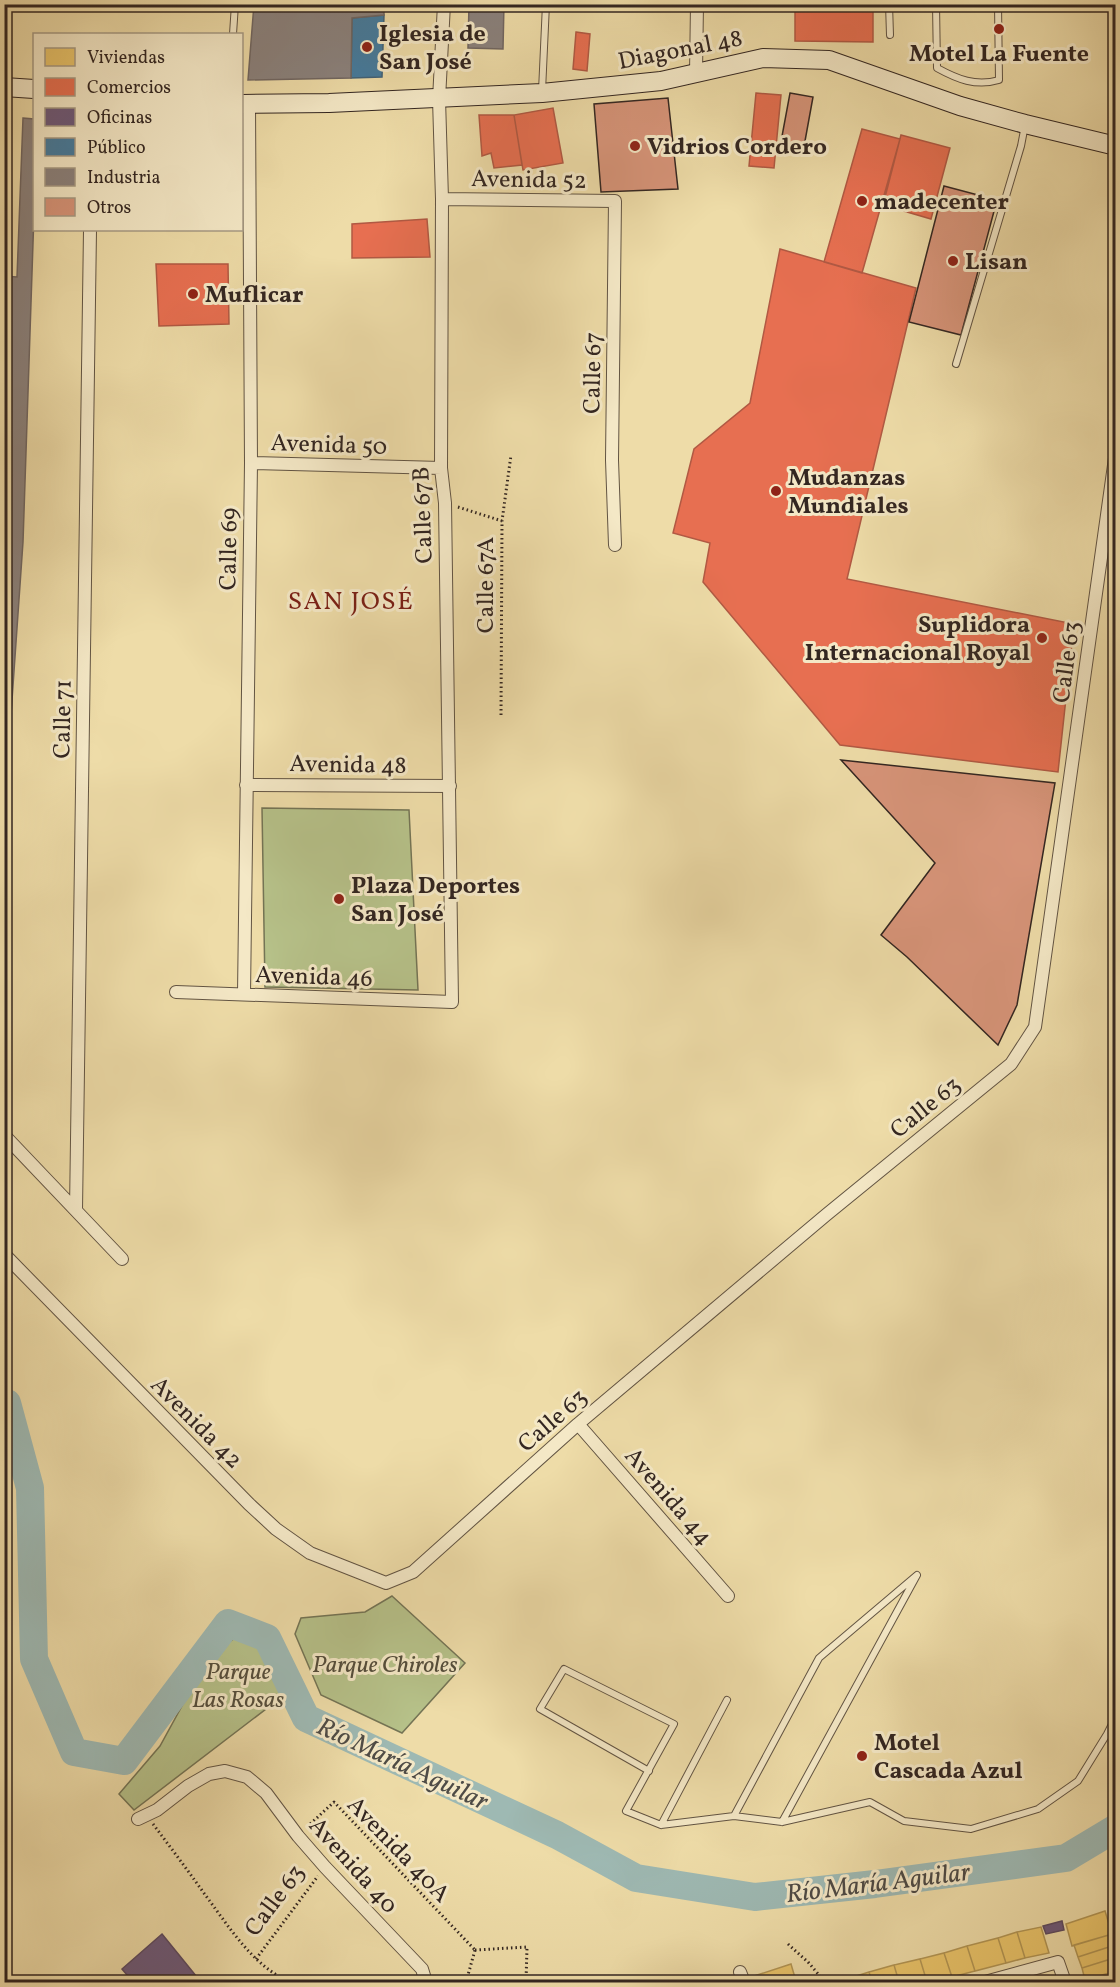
<svg xmlns="http://www.w3.org/2000/svg" width="1120" height="1987" font-family="Vollkorn,serif">
	<style>
		.green { fill: #b6c189; stroke: #747455; stroke-width: 1.5 }
		.homes { fill: #e9c46a; stroke: #b29554; stroke-width: 1.5 }
		.shops { fill: #e76f51; stroke: #b15943; stroke-width: 1.5 }
		.offices { fill: #6d597a; stroke: #5c4a5f; stroke-width: 1.5 }
		.public { fill: #457b9d; stroke: #406278; stroke-width: 1.5 }
		.industry { fill: #8a817c; stroke: #706661; stroke-width: 1.5 }
		.lines { fill: none; stroke-linecap: round; stroke-linejoin: round }
		.river { stroke: #9eb9b3; stroke-width: 28 }
		.building { fill: #d79479; stroke: #332621; stroke-width: 1.5 }
		.lane-casing { stroke: #625443; stroke-width: 8 }
		.street-casing { stroke: #625443; stroke-width: 14 }
		.secondary-casing { stroke: #332621; stroke-width: 20 }
		.path { stroke: #332621; stroke-width: 3; stroke-dasharray: 1.5 3; stroke-linecap: butt }
		.lane { stroke: #f4e8c6; stroke-width: 6 }
		.street { stroke: #f4e8c6; stroke-width: 12 }
		.secondary { stroke: #f4e8c6; stroke-width: 18 }
		.poi-dot { fill: #8f2418; stroke: #f4e8c6; stroke-width: 2 }
		.labels { text-anchor: middle; stroke-width: 6; stroke-linejoin: round; paint-order: stroke }
		.poi-label { font-size: 24px; font-weight: bold; fill: #332621; stroke: #f4e8c6; text-anchor: start }
		.street-label { font-size: 24px; fill: #332621; stroke: #f4e8c6 }
		.park-label { font-size: 24px; font-style: italic; fill: #544d3b; stroke: #f4e8c6 }
		.neighbourhood-label { font-size: 26px; letter-spacing: 1.5px; fill: #7a1f14; stroke: #f4e8c6 }
		.water-label { font-size: 26px; font-style: italic; fill: #4e4b46; stroke: #f4e8c6 }
	</style>
	<rect width="100%" height="100%" fill="#eedca8"/>
	<filter id="stains"><feTurbulence type="fractalNoise" baseFrequency=".00333" numOctaves="4"/><feColorMatrix values="0 0 0 0 .2 0 0 0 0 .09 0 0 0 0 .02 0 0 0 .5 -.17"/></filter>
	<radialGradient id="worn" r=".72"><stop offset=".6" stop-color="#630" stop-opacity="0"/><stop offset="1" stop-color="#630" stop-opacity=".3"/></radialGradient>
	<!-- green -->
	<path class="green" d="M262 808 409 810 418 990 265 987Z
		M392 1596 465 1663 402 1733 321 1695 295 1634 301 1618 365 1612Z
		M235 1638 259 1643 283 1696 134 1810 119 1794 160 1746 194 1684 216 1651Z"/>
	<!-- homes -->
	<path class="homes" d="M1105 1911 1112 1934 1072 1946 1066 1924Z
		M1041 1927 1049 1953 1025 1958 1017 1932Z
		M1017 1932 1025 1958 1006 1963 998 1938Z
		M1109 1935 1112 1946 1078 1957 1074 1945Z
		M998 1938 1006 1963 975 1971 967 1946Z
		M967 1946 975 1971 952 1977 944 1953Z
		M1112 1946 1114 1958 1082 1968 1078 1957Z
		M944 1953 952 1977 927 1982 920 1959Z
		M1114 1958 1116 1971 1085 1980 1082 1968Z
		M920 1959 927 1982H899L894 1965Z
		M791 1964 796 1981 754 1982 751 1977Z
		M894 1965 899 1982H872L869 1972Z
		M1116 1971V1982H1083V1981Z
		M869 1972 872 1982H845L844 1980Z"/>
	<!-- shops -->
	<path class="shops" d="M795 4H873V42L795 41Z
		M576 32 590 34 587 71 573 69Z
		M756 93 781 95 774 168 749 166Z
		M553 108 563 163 523 170 514 115Z
		M479 115H514L522 165 494 168 491 153 482 156Z
		M862 129 900 139 862 273 824 262Z
		M901 135 950 148 931 219 883 205Z
		M427 219 430 257 352 258V224Z
		M780 249 916 288 847 579 1074 624 1058 772 840 745 703 582 710 543 673 533 694 449 750 403Z
		M156 264H228L229 324 159 326Z"/>
	<!-- offices -->
	<path class="offices" d="M1062 1921 1064 1930 1046 1934 1043 1926Z
		M162 1934 201 1982H133L122 1969Z"/>
	<!-- public -->
	<path class="public" d="M384 15 382 77 351 78 352 18Z"/>
	<!-- industry -->
	<path class="industry" d="M254 4H384V15L352 18 351 78 248 80Z
		M469 4H504L503 49 468 48Z
		M23 118 34 119V213L23 542 9 743 4 869V276L17 277Z"/>
	<g class="lines">
		<!-- river -->
		<path class="river" d="M4 1402 7 1403 30 1488 34 1659 74 1752 124 1761 228 1623 267 1638 306 1718 557 1835 636 1878 755 1897 875 1884 1066 1858 1116 1828"/>
	</g>
	<!-- building -->
	<path class="building" d="M790 93 813 97 803 152 780 147Z
		M668 98 678 189 601 192 594 104Z
		M944 186 997 200 961 335 909 322Z
		M841 760 1055 783 1017 1005 998 1045 907 957 881 935 935 863Z"/>
	<g class="lines">
		<!-- lane casing -->
		<g class="lane-casing">
			<path id="lane" d="M889 4 890 35
				M936 4 937 68C957 79 976 87 999 80L998 4
				M233 34 235 4
				M542 91 546 4
				M956 364 1021 146 1025 125
				M649 1771 540 1709 564 1669 674 1724 626 1811 661 1825 734 1816 782 1822 870 1802 904 1821 971 1829 1038 1809 1078 1781 1107 1734 1116 1716
				M734 1816 819 1658 917 1575 782 1822
				M661 1825 727 1700"/>
		</g>
		<!-- street casing -->
		<g class="street-casing">
			<path id="street" d="M696 73 697 4
				M442 199 615 201 612 460 615 545
				M251 463 441 468
				M246 785 450 786
				M176 992 452 1002 445 503 441 468 442 199 439 99 444 4
				M244 994 251 463 249 104
				M4 1135 122 1259
				M76 1210 90 230
				M4 1254 249 1504 276 1529 310 1553 386 1583 413 1572 578 1424 826 1215 1011 1064 1035 1027 1116 451
				M578 1424 728 1596
				M138 1819 157 1810 188 1786 209 1774 225 1771 247 1777 266 1793 298 1836 325 1867 422 1969 426 1982
				M740 1972 744 1982
				M985 1982 1058 1962 1065 1982"/>
		</g>
		<!-- secondary casing -->
		<g class="secondary-casing">
			<path id="secondary" d="M4 87 34 89
				M242 104 329 103 542 93 661 81 763 58 829 60 960 106 1025 124 1116 146"/>
		</g>
		<!-- path -->
		<path class="path" d="M458 507 502 521
			M501 715 502 521 511 455
			M153 1824C171 1848 189 1872 206 1896 230 1928 253 1966 290 1982
			M307 1827 334 1802 475 1950
			M788 1944 808 1962 825 1982
			M475 1950 527 1947 526 1982
			M256 1959 318 1876
			M466 1982 475 1950"/>
		<!-- lane -->
		<use href="#lane" class="lane"/>
		<!-- street -->
		<use href="#street" class="street"/>
		<!-- secondary -->
		<use href="#secondary" class="secondary"/>
	</g>
	<!-- markers -->
	<g class="poi-dot">
		<circle cx="999" cy="29" r="6"/>
		<circle cx="367" cy="47" r="6"/>
		<circle cx="635" cy="146" r="6"/>
		<circle cx="862" cy="201" r="6"/>
		<circle cx="953" cy="261" r="6"/>
		<circle cx="193" cy="294" r="6"/>
		<circle cx="776" cy="491" r="6"/>
		<circle cx="1042" cy="638" r="6"/>
		<circle cx="339" cy="899" r="6"/>
		<circle cx="862" cy="1756" r="6"/>
	</g>
	<g class="labels">
		<!-- poi labels -->
		<g class="poi-label">
			<text x="379" y="41">Iglesia de<tspan x="379" dy="28">San José</tspan></text>
			<text x="999" y="61" text-anchor="middle">Motel La Fuente</text>
			<text x="647" y="154">Vidrios Cordero</text>
			<text x="874" y="209">madecenter</text>
			<text x="965" y="269">Lisan</text>
			<text x="205" y="302">Muflicar</text>
			<text x="788" y="485">Mudanzas<tspan x="788" dy="28">Mundiales</tspan></text>
			<text x="1030" y="632" text-anchor="end">Suplidora<tspan x="1030" dy="28">Internacional Royal</tspan></text>
			<text x="351" y="893">Plaza Deportes<tspan x="351" dy="28">San José</tspan></text>
			<text x="874" y="1750">Motel<tspan x="874" dy="28">Cascada Azul</tspan></text>
		</g>
		<!-- street labels -->
		<g class="street-label">
			<text transform="translate(680 49) rotate(-11)" y="8">Diagonal 48</text>
			<text transform="translate(529 179) rotate(1)" y="8">Avenida 52</text>
			<text transform="translate(592 373) rotate(-89)" y="8">Calle 67</text>
			<text transform="translate(329 444) rotate(2)" y="8">Avenida 50</text>
			<text transform="translate(422 515) rotate(-92)" y="8">Calle 67B</text>
			<text transform="translate(228 549) rotate(-89)" y="8">Calle 69</text>
			<text transform="translate(485 585) rotate(-90)" y="8">Calle 67A</text>
			<text transform="translate(1066 662) rotate(-82)" y="8">Calle 63</text>
			<text transform="translate(62 719) rotate(-89)" y="8">Calle 71</text>
			<text transform="translate(348 764) rotate(1)" y="8">Avenida 48</text>
			<text transform="translate(314 976) rotate(2)" y="8">Avenida 46</text>
			<text transform="translate(925 1107) rotate(-39)" y="8">Calle 63</text>
			<text transform="translate(552 1420) rotate(-41)" y="8">Calle 63</text>
			<text transform="translate(197 1422) rotate(45)" y="8">Avenida 42</text>
			<text transform="translate(669 1496) rotate(49)" y="8">Avenida 44</text>
			<text transform="translate(399 1849) rotate(46)" y="8">Avenida 40A</text>
			<text transform="translate(354 1865) rotate(48)" y="8">Avenida 40</text>
			<text transform="translate(274 1900) rotate(-53)" y="8">Calle 63</text>
		</g>
		<!-- park labels -->
		<g class="park-label">
			<text x="385" y="1672">Parque Chiroles</text>
			<text x="238" y="1679">Parque<tspan x="238" dy="28">Las Rosas</tspan></text>
		</g>
		<!-- neighbourhood labels -->
		<g class="neighbourhood-label">
			<text x="351" y="609">SAN JOSÉ</text>
		</g>
		<!-- water labels -->
		<g class="water-label">
			<text transform="translate(403 1763) rotate(25)" y="9">Río María Aguilar</text>
			<text transform="translate(878 1882) rotate(-7)" y="9">Río María Aguilar</text>
		</g>
	</g>
	<!-- margin -->
	<rect width="1120" height="1987" fill="none" stroke="#eedca8" stroke-width="24"/>
	<rect x="6" y="6" width="1108" height="1975" fill="none" stroke="#332621" stroke-width="3"/>
	<rect x="12" y="12" width="1096" height="1963" fill="none" stroke="#332621" stroke-width="1.5"/>
	<!-- legend -->
	<rect x="33" y="33" width="210" height="198" fill="#f4e8c6" stroke="#a79a84" stroke-width="1.5"/>
	<rect x="45" y="48" width="30" height="18" fill="#e9c46a" stroke="#a79a84" stroke-width="1.5"/>
	<text x="87" y="63" font-size="18" fill="#332621">Viviendas</text>
	<rect x="45" y="78" width="30" height="18" fill="#e76f51" stroke="#a79a84" stroke-width="1.5"/>
	<text x="87" y="93" font-size="18" fill="#332621">Comercios</text>
	<rect x="45" y="108" width="30" height="18" fill="#6d597a" stroke="#a79a84" stroke-width="1.5"/>
	<text x="87" y="123" font-size="18" fill="#332621">Oficinas</text>
	<rect x="45" y="138" width="30" height="18" fill="#457b9d" stroke="#a79a84" stroke-width="1.5"/>
	<text x="87" y="153" font-size="18" fill="#332621">Público</text>
	<rect x="45" y="168" width="30" height="18" fill="#8a817c" stroke="#a79a84" stroke-width="1.5"/>
	<text x="87" y="183" font-size="18" fill="#332621">Industria</text>
	<rect x="45" y="198" width="30" height="18" fill="#d79479" stroke="#a79a84" stroke-width="1.5"/>
	<text x="87" y="213" font-size="18" fill="#332621">Otros</text>
	<rect width="100%" height="100%" filter="url(#stains)"/>
	<rect width="100%" height="100%" fill="url(#worn)"/>
</svg>
